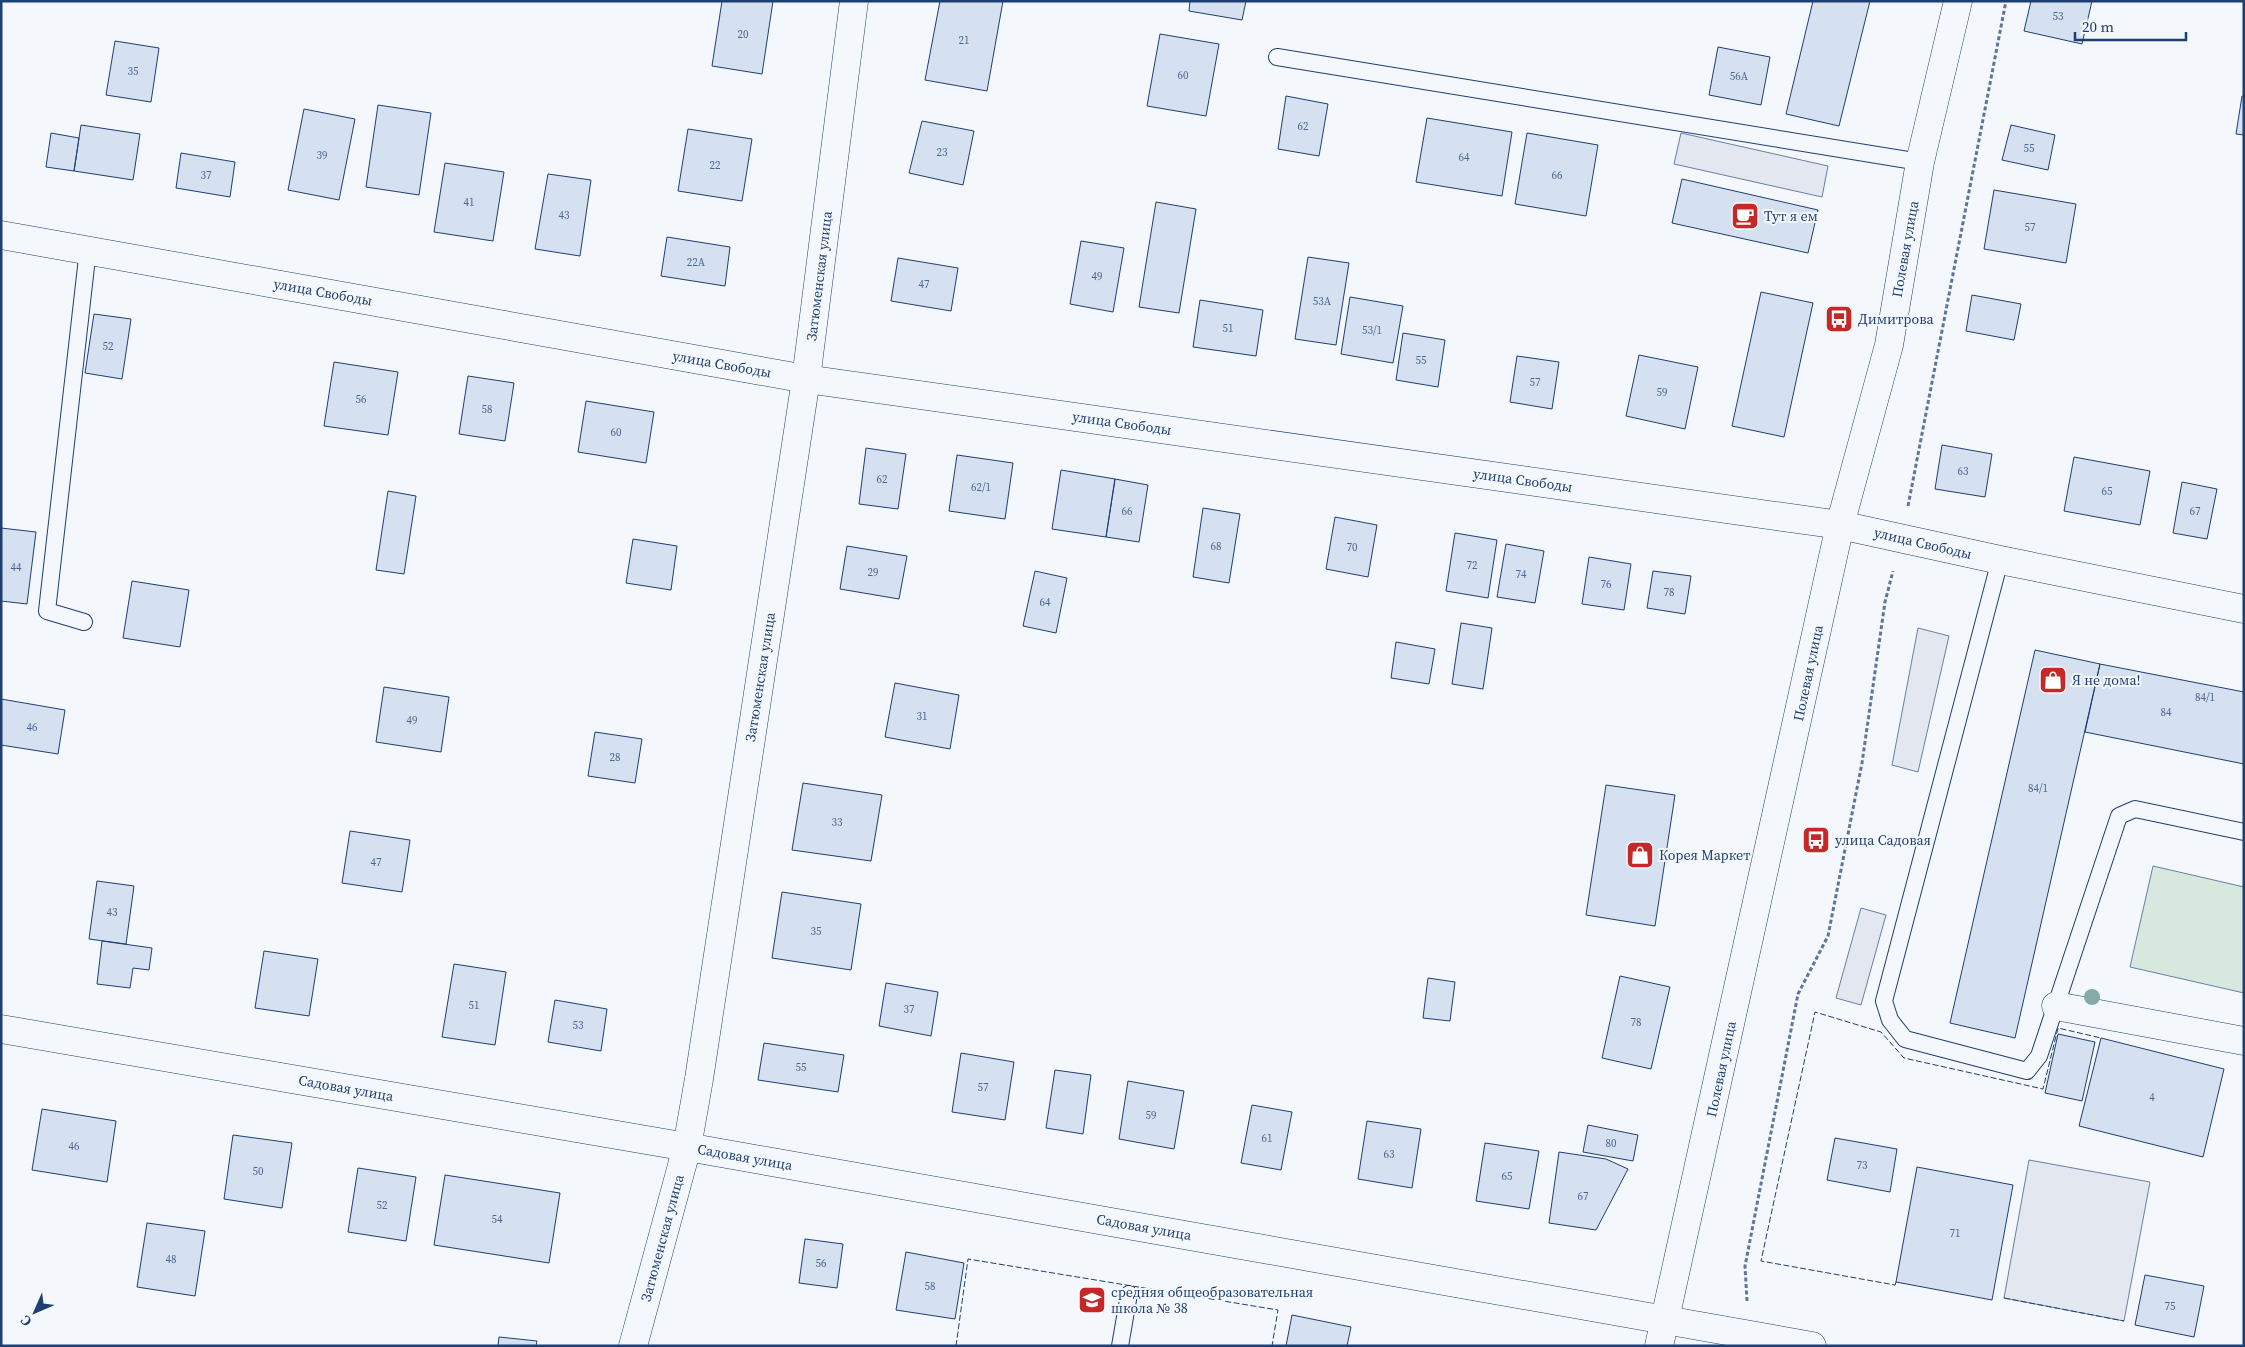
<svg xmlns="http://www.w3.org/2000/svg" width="2245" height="1347" font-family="'Source Serif 4',serif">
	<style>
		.green { fill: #d7e8df; stroke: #687fa3 }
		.parking { fill: #e3e8f0; stroke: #687fa3 }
		.building { fill: #d5e0f0; stroke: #1d3f73 }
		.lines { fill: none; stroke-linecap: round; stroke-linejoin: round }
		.service-casing { stroke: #1d3f73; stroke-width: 18 }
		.minor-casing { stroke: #1d3f73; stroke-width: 29 }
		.tertiary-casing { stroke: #1d3f73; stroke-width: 29 }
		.path { stroke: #5e769c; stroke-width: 3; stroke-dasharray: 4 2.5; stroke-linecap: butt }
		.service { stroke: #f4f7fb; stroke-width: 16 }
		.minor { stroke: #f4f7fb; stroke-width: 28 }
		.tertiary { stroke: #f4f7fb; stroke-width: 28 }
		.fence { stroke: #1d3f73; stroke-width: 1; stroke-dasharray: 6 2.5; stroke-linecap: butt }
		.tree { fill: #86aba6 }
		.labels { text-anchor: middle; stroke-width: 4; stroke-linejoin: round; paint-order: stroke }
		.number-label { font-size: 11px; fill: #4b6792 }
		.poi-label { font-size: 14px; fill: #1d3f73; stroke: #f4f7fb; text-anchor: start }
		.street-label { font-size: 14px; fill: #1d3f73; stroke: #f4f7fb }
	</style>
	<rect width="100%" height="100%" fill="#f4f7fb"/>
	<!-- green -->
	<path class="green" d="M2153 866 2244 887V993L2130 967Z"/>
	<!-- parking -->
	<path class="parking" d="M1681 133 1828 166 1822 197 1674 164Z
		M1918 628 1949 636 1918 772 1892 765Z
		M1861 908 1886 915 1861 1005 1836 998Z
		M2029 1160 2150 1182 2124 1321 2004 1298Z"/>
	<!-- building -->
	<path class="building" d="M722 1H773L762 74 712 66Z
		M940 1H1003L987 91 925 80Z
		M1190 1H1246L1242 20 1189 11Z
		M1813 1H1870L1839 126 1786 114Z
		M2031 1H2092L2082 44 2024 31Z
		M1160 34 1219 44 1206 116 1147 106Z
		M115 41 159 48 151 102 106 95Z
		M1718 47 1770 57 1761 105 1709 95Z
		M1286 96 1328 104 1319 156 1278 149Z
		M2242 96H2244V135L2236 134Z
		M378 105 431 113 419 195 366 187Z
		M304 109 355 119 339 200 288 190Z
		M1427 118 1512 132 1502 196 1416 182Z
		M922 121 974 131 963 185 909 173Z
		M81 125 140 134 133 180 74 171Z
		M2011 125 2055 135 2048 170 2002 160Z
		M688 129 752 139 742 201 678 191Z
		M51 133 79 138 74 171 46 167Z
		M1527 133 1598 145 1586 216 1515 204Z
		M181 153 235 162 230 197 176 188Z
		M445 163 504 172 493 241 434 232Z
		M548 174 591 180 580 256 535 249Z
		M1682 179 1818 210 1808 253 1672 223Z
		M1994 190 2076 204 2066 263 1984 249Z
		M1156 202 1196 209 1179 313 1139 307Z
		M667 237 730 247 725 286 661 276Z
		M1081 241 1124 248 1113 312 1070 304Z
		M1308 257 1349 263 1336 345 1295 339Z
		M898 258 958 268 951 311 891 301Z
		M1761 292 1813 303 1784 437 1732 426Z
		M1972 295 2021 304 2014 340 1966 331Z
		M1350 297 1403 306 1393 363 1341 354Z
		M1200 300 1263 310 1256 356 1193 347Z
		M94 314 131 319 122 379 85 373Z
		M1403 333 1445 340 1438 387 1396 380Z
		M1639 355 1698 367 1685 429 1626 416Z
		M1517 356 1559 362 1552 409 1510 402Z
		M334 362 398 372 388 435 324 426Z
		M468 376 514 383 505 441 459 434Z
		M586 401 654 412 646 463 578 452Z
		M1942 445 1992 454 1985 497 1935 489Z
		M866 448 906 454 898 509 859 504Z
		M957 455 1013 463 1005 519 949 511Z
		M2074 457 2150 471 2140 525 2064 511Z
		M1061 470 1115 479 1106 537 1052 529Z
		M1115 479 1148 485 1139 542 1106 537Z
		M2182 482 2217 489 2207 539 2173 533Z
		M388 491 416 496 404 574 376 570Z
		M1203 508 1240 514 1229 583 1193 577Z
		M1335 517 1377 525 1368 577 1326 569Z
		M1 528 36 532 27 604 1 601Z
		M1455 533 1497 540 1488 598 1446 591Z
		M633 539 677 546 671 590 626 583Z
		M1506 544 1544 551 1535 603 1497 597Z
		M847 546 907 556 899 599 840 589Z
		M1589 557 1631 564 1624 610 1582 604Z
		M1035 571 1067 578 1056 633 1023 626Z
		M1653 571 1691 576 1685 614 1647 608Z
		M132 581 189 590 180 647 123 638Z
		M1461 623 1492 628 1483 689 1452 684Z
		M1396 642 1435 649 1429 684 1391 678Z
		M2035 650 2100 664 2015 1038 1950 1023Z
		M2100 664 2244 692V764L2085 732Z
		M895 683 959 695 950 749 885 737Z
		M384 687 449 697 441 752 376 742Z
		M1 699 65 710 58 754 1 745Z
		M595 732 642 739 635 783 588 776Z
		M803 783 882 795 871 861 792 850Z
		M1606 785 1675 795 1655 926 1586 915Z
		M350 831 410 840 402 892 342 883Z
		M97 881 134 886 126 944 89 939Z
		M782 892 861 904 851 970 772 958Z
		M102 941 152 948 149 970 133 968 130 988 97 984Z
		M264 951 318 959 309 1016 255 1008Z
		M454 964 506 972 495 1045 442 1037Z
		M1620 976 1670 987 1651 1069 1602 1058Z
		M1428 978 1455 982 1450 1021 1423 1018Z
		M886 983 938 992 931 1036 879 1026Z
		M555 1000 607 1009 601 1051 548 1042Z
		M2058 1034 2095 1042 2082 1101 2045 1093Z
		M2101 1038 2224 1069 2203 1157 2079 1126Z
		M764 1043 844 1055 838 1092 758 1080Z
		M961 1053 1014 1062 1005 1120 952 1112Z
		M1055 1070 1091 1075 1083 1134 1046 1128Z
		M1128 1081 1184 1091 1174 1149 1119 1139Z
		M1252 1105 1292 1112 1281 1170 1241 1163Z
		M42 1109 116 1121 107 1182 32 1170Z
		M1367 1121 1421 1129 1412 1188 1358 1179Z
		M1588 1125 1638 1135 1633 1161 1583 1152Z
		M233 1135 292 1143 282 1208 224 1199Z
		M1835 1138 1897 1149 1890 1192 1827 1180Z
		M1485 1143 1539 1151 1529 1209 1476 1201Z
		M1559 1152 1606 1159 1628 1169 1596 1230 1549 1223Z
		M1917 1167 2013 1185 1992 1300 1896 1282Z
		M358 1168 416 1177 406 1241 348 1232Z
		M445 1175 560 1193 549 1263 434 1245Z
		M147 1223 205 1231 195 1296 137 1287Z
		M805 1239 843 1244 837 1288 799 1283Z
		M906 1252 964 1263 955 1319 896 1310Z
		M2145 1275 2204 1286 2194 1337 2135 1325Z
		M1292 1315 1351 1327 1347 1346H1286Z
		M499 1337 537 1341 536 1346H498Z"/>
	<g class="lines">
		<!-- service casing -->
		<g class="service-casing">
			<path id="service" d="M1277 57 1920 162
				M2000 560 1884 1001 1890 1020 1905 1039 2027 1071 2039 1056 2119 816 2135 809 2244 832
				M84 622 47 611 88 249
				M1120 1346 1129 1294"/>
		</g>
		<!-- minor casing -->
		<g class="minor-casing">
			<path id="minor" d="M1 235 806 379 1840 525 2000 560 2244 609
				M2056 1006 2244 1041
				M1 1029 687 1147 1812 1346
				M633 1346 687 1147 699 1079 806 379 854 1"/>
		</g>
		<!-- tertiary casing -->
		<g class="tertiary-casing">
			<path id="tertiary" d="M1659 1346 1840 525 1889 345 1920 162 1958 1"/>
		</g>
		<!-- path -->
		<path class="path" d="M1908 506 2006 1
			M1747 1301 1745 1266 1798 994 1828 936 1862 763 1885 602 1893 571"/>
		<!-- service -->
		<use href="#service" class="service"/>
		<!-- minor -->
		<use href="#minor" class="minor"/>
		<!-- tertiary -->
		<use href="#tertiary" class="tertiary"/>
		<!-- fence -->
		<path class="fence" d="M1896 1282 1895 1285 1761 1261 1815 1012 1881 1032 1904 1058 2043 1089 2058 1028 2101 1038
			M2004 1298 2124 1321
			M956 1346 968 1259 1278 1310 1272 1346"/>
	</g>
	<!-- trees -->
	<circle class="tree" cx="2092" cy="997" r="8"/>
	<!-- icons -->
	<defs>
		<g id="cafe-square" transform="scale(1.4375)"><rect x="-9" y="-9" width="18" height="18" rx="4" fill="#c62828" stroke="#f4f7fb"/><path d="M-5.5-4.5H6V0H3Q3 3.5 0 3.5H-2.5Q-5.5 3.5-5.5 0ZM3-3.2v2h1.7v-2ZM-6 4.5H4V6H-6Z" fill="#fff"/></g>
		<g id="bus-square" transform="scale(1.4375)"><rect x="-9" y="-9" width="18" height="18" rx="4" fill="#c62828" stroke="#f4f7fb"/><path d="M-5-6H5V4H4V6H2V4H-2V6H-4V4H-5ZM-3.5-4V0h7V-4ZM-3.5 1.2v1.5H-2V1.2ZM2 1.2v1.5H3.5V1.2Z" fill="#fff"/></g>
		<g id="shop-square" transform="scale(1.4375)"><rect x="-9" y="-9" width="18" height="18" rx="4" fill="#c62828" stroke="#f4f7fb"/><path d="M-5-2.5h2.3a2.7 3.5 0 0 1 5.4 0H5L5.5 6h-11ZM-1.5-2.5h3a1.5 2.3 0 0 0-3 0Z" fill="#fff"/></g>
		<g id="school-square" transform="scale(1.4375)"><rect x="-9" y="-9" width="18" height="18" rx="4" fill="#c62828" stroke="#f4f7fb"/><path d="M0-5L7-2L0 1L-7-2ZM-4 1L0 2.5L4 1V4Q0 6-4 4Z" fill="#fff"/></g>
	</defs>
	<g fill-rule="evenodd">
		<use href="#cafe-square" x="1745" y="216"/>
		<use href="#bus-square" x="1839" y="319"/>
		<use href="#shop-square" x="2053" y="680"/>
		<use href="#bus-square" x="1816" y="840"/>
		<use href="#shop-square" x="1640" y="855"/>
		<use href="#school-square" x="1092" y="1300"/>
	</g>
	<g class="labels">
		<!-- number labels -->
		<g class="number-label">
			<text x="2058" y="20">53</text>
			<text x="743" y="38">20</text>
			<text x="964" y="44">21</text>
			<text x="133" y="75">35</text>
			<text x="1183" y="79">60</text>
			<text x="1739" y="80">56А</text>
			<text x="1303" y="130">62</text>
			<text x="2029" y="152">55</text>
			<text x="942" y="156">23</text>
			<text x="322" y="159">39</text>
			<text x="1464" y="161">64</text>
			<text x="715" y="169">22</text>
			<text x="206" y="179">37</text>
			<text x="1557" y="179">66</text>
			<text x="469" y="206">41</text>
			<text x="564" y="219">43</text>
			<text x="2030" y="231">57</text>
			<text x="696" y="266">22А</text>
			<text x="1097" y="280">49</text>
			<text x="924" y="288">47</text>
			<text x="1322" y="305">53А</text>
			<text x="1228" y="332">51</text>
			<text x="1372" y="334">53/1</text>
			<text x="108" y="350">52</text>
			<text x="1421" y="364">55</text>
			<text x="1535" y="386">57</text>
			<text x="1662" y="396">59</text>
			<text x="361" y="403">56</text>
			<text x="487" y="413">58</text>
			<text x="616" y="436">60</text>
			<text x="1963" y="475">63</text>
			<text x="882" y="483">62</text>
			<text x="981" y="491">62/1</text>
			<text x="2107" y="495">65</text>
			<text x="1127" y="515">66</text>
			<text x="2195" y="515">67</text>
			<text x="1216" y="550">68</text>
			<text x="1352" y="551">70</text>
			<text x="1472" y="569">72</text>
			<text x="16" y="571">44</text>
			<text x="873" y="576">29</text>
			<text x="1521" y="578">74</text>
			<text x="1606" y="588">76</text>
			<text x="1669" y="596">78</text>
			<text x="1045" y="606">64</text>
			<text x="2205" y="701">84/1</text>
			<text x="2166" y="716">84</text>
			<text x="922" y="720">31</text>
			<text x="412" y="724">49</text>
			<text x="32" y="731">46</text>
			<text x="615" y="761">28</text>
			<text x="2038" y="792">84/1</text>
			<text x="837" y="826">33</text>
			<text x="376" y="866">47</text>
			<text x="112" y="916">43</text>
			<text x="816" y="935">35</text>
			<text x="474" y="1009">51</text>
			<text x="909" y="1013">37</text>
			<text x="1636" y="1026">78</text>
			<text x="578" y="1029">53</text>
			<text x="801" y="1071">55</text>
			<text x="983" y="1091">57</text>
			<text x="2152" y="1101">4</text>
			<text x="1151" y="1119">59</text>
			<text x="1267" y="1142">61</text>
			<text x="1611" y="1147">80</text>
			<text x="74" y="1150">46</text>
			<text x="1389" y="1158">63</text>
			<text x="1862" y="1169">73</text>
			<text x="258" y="1175">50</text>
			<text x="1507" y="1180">65</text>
			<text x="1583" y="1200">67</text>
			<text x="382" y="1209">52</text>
			<text x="497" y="1223">54</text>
			<text x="1955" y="1237">71</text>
			<text x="171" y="1263">48</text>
			<text x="821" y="1267">56</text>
			<text x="930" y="1290">58</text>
			<text x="2170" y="1310">75</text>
		</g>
		<!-- poi labels -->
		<g class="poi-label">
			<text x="1764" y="221">Тут я ем</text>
			<text x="1858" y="324">Димитрова</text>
			<text x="2072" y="685">Я не дома!</text>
			<text x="1835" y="845">улица Садовая</text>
			<text x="1659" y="860">Корея Маркет</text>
			<text x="1111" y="1297">средняя общеобразовательная<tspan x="1111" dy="16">школа № 38</tspan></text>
		</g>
		<!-- street labels -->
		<g class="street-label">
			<text transform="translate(1905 249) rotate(-80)" y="5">Полевая улица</text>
			<text transform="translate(819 276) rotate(-83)" y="5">Затюменская улица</text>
			<text transform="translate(323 292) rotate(10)" y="5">улица Свободы</text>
			<text transform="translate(722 364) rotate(10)" y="5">улица Свободы</text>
			<text transform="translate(1122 423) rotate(8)" y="5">улица Свободы</text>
			<text transform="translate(1523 480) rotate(8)" y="5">улица Свободы</text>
			<text transform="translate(1923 543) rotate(13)" y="5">улица Свободы</text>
			<text transform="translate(1808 673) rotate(-78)" y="5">Полевая улица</text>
			<text transform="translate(760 677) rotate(-81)" y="5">Затюменская улица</text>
			<text transform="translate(1721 1069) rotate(-78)" y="5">Полевая улица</text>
			<text transform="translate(346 1088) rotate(10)" y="5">Садовая улица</text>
			<text transform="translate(745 1157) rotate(10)" y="5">Садовая улица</text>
			<text transform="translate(1144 1227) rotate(10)" y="5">Садовая улица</text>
			<text transform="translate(662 1238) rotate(-75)" y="5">Затюменская улица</text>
		</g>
	</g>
	<!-- border -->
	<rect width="2245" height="1347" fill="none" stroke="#1d3f73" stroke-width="5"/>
	<!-- north arrow -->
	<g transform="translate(35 1312) rotate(225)" stroke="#f4f7fb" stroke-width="4" paint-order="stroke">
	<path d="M0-4L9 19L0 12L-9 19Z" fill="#1d3f73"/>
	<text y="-8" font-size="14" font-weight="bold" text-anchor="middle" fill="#1d3f73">С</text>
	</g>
	<!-- scale -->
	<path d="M2075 32v8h111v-8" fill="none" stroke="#1d3f73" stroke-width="2.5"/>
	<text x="2082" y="32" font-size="15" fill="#1d3f73" stroke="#f4f7fb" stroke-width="4" paint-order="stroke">20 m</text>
</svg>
